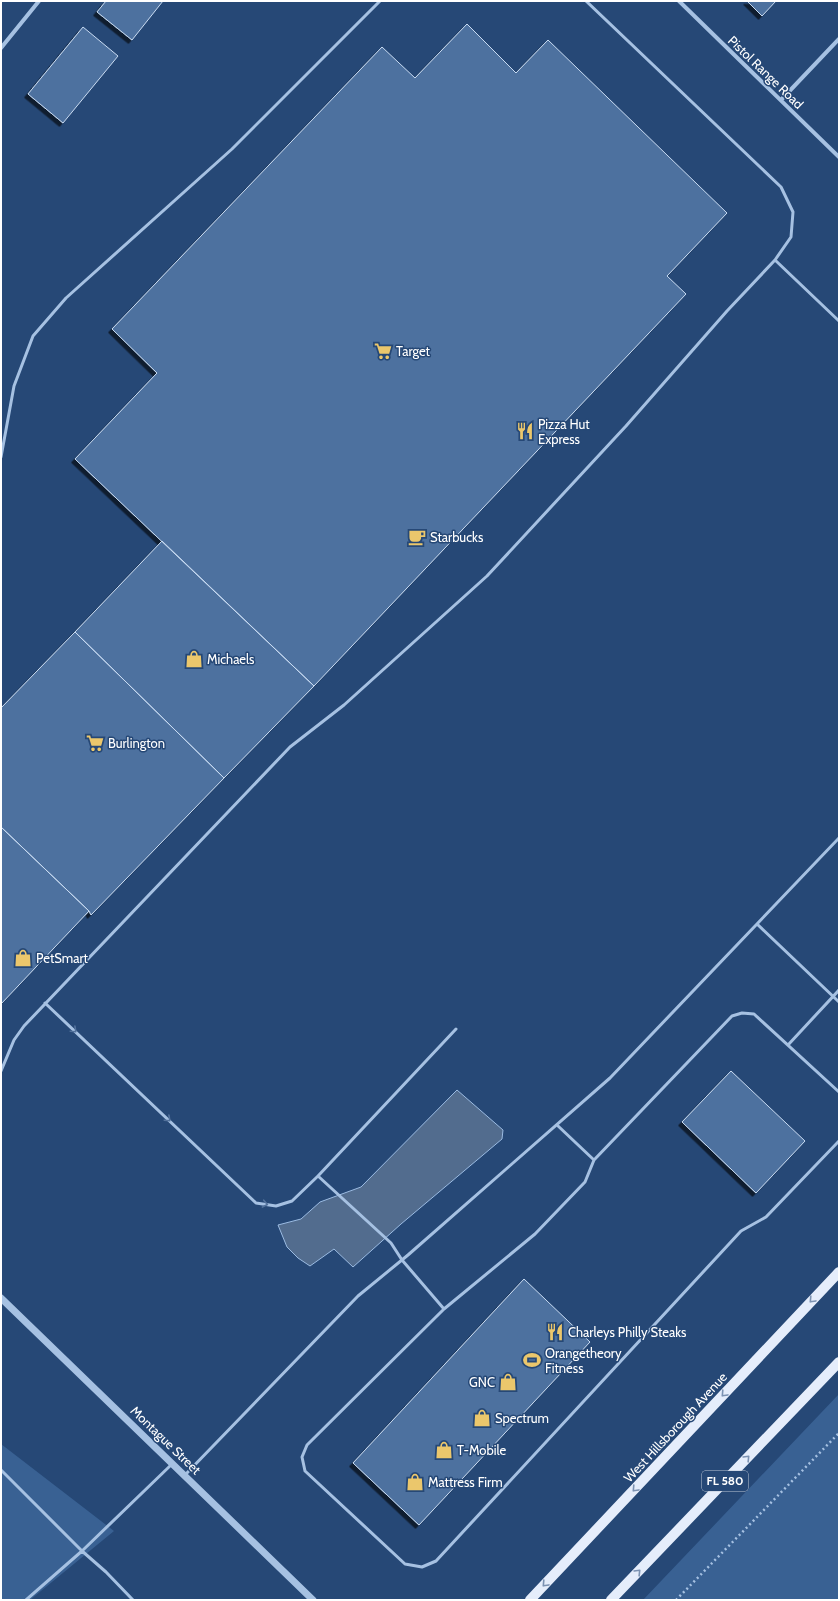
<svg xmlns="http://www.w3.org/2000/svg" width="840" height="1601" font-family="Cabin,sans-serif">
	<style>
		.green { fill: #396193 }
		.water { fill: #526c8e; stroke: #9bbbe2 }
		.building { fill: #4e719f; stroke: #c8dbf2; filter: url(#shadow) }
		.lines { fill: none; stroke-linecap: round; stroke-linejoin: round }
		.path { stroke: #a6c1e2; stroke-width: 2.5; stroke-dasharray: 2 3; stroke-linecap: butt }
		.service { stroke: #a6c1e2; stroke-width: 3 }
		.minor { stroke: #a6c1e2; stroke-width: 4 }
		.tertiary { stroke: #a6c1e2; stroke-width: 7 }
		.primary { stroke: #e5edfb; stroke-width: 10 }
		.oneway { stroke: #53729c }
		.oneway2 { stroke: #7c92b2 }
		.labels { text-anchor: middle; stroke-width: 3; stroke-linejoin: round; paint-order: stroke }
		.shield { fill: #264876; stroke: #bec8d6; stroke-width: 1 }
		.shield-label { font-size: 12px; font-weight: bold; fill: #fff }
		.street-label { font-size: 13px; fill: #fff; stroke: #264876 }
		.poi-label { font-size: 13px; fill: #fff; stroke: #264876; text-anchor: start }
	</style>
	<defs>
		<filter id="shadow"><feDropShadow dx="-3.5" dy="3.5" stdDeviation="0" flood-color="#0009"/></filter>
	</defs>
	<rect width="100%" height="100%" fill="#264876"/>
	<!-- green -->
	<path class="green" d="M839 1394V1600H643Z
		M1 1444 114 1531 30 1600H1Z"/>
	<!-- water -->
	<path class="water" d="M457 1090 503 1130 502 1139 401 1224 353 1267 334 1249 310 1266 298 1258 287 1247 278 1225 301 1219 320 1202 361 1187Z"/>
	<!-- building -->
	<path class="building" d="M106 1H163L132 40 97 12Z
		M747 1H776L762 16Z
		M467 24 516 73 548 40 727 213 667 276 686 294 314 686 75 459 157 373 112 329 382 47 415 78Z
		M83 27 118 56 63 123 28 94Z
		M162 541 314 686 224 778 75 632Z
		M75 632 224 778 91 915 89 911 1 827V708Z
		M1 827 89 911 1 1004Z
		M731 1071 805 1141 756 1193 682 1122Z
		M524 1279 590 1342 419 1525 353 1463Z"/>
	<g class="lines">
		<!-- path -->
		<path class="path" d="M676 1600 839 1433"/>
		<!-- service -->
		<path class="service" d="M775 260 839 321
			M1 457 14 386 33 336 66 298 232 149 380 1
			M757 924 839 1002
			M45 1003 256 1203 276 1206 292 1201 318 1176 456 1029
			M788 1045 839 990
			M1 1071 14 1040 24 1026 290 747 344 705 487 576 626 426 727 311 775 260 791 237 793 212 781 187 586 1
			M839 1092 754 1014 742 1013 732 1016 594 1160 585 1182 535 1234 444 1309 307 1445 302 1457 305 1471 405 1564 422 1567 436 1561 741 1231 766 1217 839 1141
			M557 1125 594 1160
			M318 1176 391 1243 402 1260 444 1309
			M1 1470 82 1551 106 1572 133 1600
			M185 1475 358 1296 408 1255 610 1078 839 838
			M26 1600 82 1551 171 1465"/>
		<!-- minor -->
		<path class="minor" d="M679 1 839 157
			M1 48 39 1
			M781 100 839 39"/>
		<!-- tertiary -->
		<path class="tertiary" d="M1 1298 313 1600"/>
		<!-- primary -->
		<path class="primary" d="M530 1600 839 1272
			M611 1600 839 1362"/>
	</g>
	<!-- one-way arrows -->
	<defs><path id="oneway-chevron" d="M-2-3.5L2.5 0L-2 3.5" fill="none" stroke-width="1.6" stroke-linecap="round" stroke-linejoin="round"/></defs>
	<g class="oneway">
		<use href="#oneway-chevron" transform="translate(74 1030) rotate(43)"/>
		<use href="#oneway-chevron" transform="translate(168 1119) rotate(43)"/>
		<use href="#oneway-chevron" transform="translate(265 1204) rotate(11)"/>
	</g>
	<g class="oneway2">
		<use href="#oneway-chevron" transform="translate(812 1300) rotate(133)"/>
		<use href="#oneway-chevron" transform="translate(724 1394) rotate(133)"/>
		<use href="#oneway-chevron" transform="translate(747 1458) rotate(-46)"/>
		<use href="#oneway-chevron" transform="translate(635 1489) rotate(133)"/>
		<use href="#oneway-chevron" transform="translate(638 1572) rotate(-46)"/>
		<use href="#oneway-chevron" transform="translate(545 1584) rotate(133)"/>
	</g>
	<!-- icons -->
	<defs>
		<g id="supermarket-bare" transform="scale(1.38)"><path d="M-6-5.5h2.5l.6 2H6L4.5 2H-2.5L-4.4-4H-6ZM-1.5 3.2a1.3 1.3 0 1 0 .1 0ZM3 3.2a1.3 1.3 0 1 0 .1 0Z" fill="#ebc76c" stroke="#264876" stroke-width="2.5" paint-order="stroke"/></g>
		<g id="restaurant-bare" transform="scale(1.38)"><path d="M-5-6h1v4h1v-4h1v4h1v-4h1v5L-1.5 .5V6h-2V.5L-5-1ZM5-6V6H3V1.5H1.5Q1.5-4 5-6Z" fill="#ebc76c" stroke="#264876" stroke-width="2.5" paint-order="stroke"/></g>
		<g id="cafe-bare" transform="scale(1.38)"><path d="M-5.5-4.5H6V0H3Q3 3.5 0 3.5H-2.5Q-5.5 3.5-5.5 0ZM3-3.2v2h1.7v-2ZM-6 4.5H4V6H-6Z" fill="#ebc76c" stroke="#264876" stroke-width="2.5" paint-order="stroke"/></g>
		<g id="shop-bare" transform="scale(1.38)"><path d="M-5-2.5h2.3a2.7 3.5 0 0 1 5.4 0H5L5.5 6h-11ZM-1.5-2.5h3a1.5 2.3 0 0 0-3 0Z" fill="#ebc76c" stroke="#264876" stroke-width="2.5" paint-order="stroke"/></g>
		<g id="stadium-bare" transform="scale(1.38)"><path d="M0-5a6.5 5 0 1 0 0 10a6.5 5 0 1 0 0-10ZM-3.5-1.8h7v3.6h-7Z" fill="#ebc76c" stroke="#264876" stroke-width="2.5" paint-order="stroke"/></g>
	</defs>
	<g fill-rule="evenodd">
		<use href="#supermarket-bare" x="383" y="351"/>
		<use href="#restaurant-bare" x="525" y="431"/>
		<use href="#cafe-bare" x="417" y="537"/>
		<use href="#shop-bare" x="194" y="659"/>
		<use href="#supermarket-bare" x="95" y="743"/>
		<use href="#shop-bare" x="23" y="958"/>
		<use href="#restaurant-bare" x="555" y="1332"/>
		<use href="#stadium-bare" x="532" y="1360"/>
		<use href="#shop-bare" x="508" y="1382"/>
		<use href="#shop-bare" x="482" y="1418"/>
		<use href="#shop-bare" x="444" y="1450"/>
		<use href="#shop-bare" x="415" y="1482"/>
	</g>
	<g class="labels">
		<!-- shield labels -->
		<rect class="shield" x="702" y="1471" width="46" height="20" rx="3"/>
		<g class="shield-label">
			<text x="725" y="1485">FL 580</text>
		</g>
		<!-- street labels -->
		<g class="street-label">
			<text transform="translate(766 72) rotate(44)" y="5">Pistol Range Road</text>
			<text transform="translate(675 1427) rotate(-47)" y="5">West Hillsborough Avenue</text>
			<text transform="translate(166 1440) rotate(44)" y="5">Montague Street</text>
		</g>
		<!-- poi labels -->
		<g class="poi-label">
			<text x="396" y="356">Target</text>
			<text x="538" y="429">Pizza Hut<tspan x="538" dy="15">Express</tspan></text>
			<text x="430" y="542">Starbucks</text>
			<text x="207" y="664">Michaels</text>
			<text x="108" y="748">Burlington</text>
			<text x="36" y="963">PetSmart</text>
			<text x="568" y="1337">Charleys Philly Steaks</text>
			<text x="545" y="1358">Orangetheory<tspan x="545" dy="15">Fitness</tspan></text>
			<text x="495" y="1387" text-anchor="end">GNC</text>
			<text x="495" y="1423">Spectrum</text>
			<text x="457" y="1455">T-Mobile</text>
			<text x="428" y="1487">Mattress Firm</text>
		</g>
	</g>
	<!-- border -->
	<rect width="840" height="1601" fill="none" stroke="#ffffff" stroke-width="4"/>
</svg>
